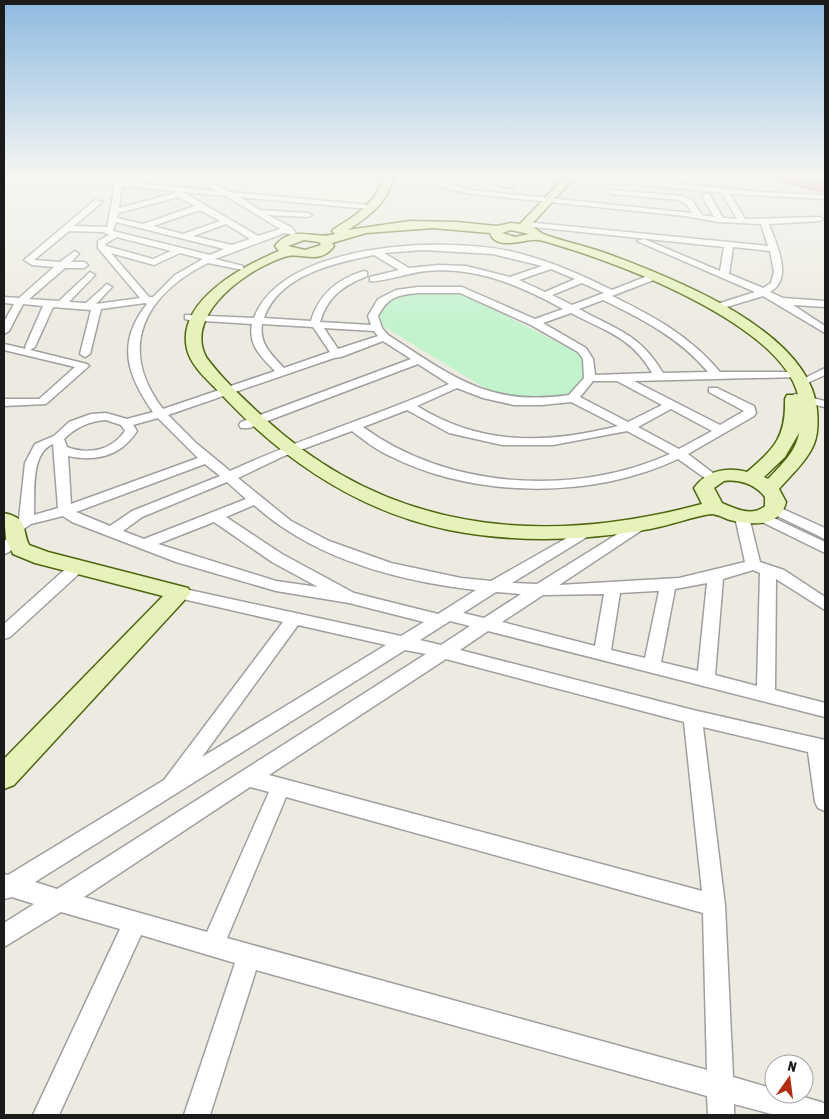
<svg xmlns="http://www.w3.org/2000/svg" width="829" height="1119" font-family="'Asap Condensed',sans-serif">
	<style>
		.education { fill: #f6fbdb }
		.park { fill: #c1f3cd }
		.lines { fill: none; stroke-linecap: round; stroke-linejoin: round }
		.street-casing { stroke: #9f9f9f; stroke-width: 3 }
		.secondary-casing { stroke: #4e650f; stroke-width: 3 }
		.highway-casing { stroke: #c3354e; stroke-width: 2 }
		.street { fill: #fff; fill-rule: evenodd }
		.secondary { fill: #e6f2b9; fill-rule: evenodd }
		.highway { fill: #dc9092; fill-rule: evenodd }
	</style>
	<rect width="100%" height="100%" fill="#eceae1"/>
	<!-- education -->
	<path class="education" d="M210 177H384L378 188 363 202 225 187Z"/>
	<!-- park -->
	<path class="park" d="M447 292 462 293 580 354 591 371C586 377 581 388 574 392 551 405 505 398 483 387L383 326 380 319 381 311C396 291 425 293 447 292Z"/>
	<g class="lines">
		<!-- street casing -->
		<g class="street-casing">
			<path id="street" d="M80 177 216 191 191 177H200L230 192 369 205 373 207 369 209 239 197 260 210 308 213 312 215 308 217 268 215 291 227 296 233 292 235 285 233 215 259 243 266V270L208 263C145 294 116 348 163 409L275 371C261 357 248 345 252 324L189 320 185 319V315L254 318C282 242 443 237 509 251 546 259 579 274 612 290L650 275H656V279L612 296C653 316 690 336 720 372H802V376L798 377 634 381 720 425 744 411 709 392V388H717L754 406 756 413 754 416 688 454 717 476 719 479 717 482 712 483 678 459C593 499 475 499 390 456 376 450 364 440 352 431L284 456 238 478 291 521 329 541 391 563 461 578 491 581 588 526H598L600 529 512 583 537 584 640 520 645 522 647 525 645 528 559 585 679 578 745 562 735 517 742 513 749 517 760 562 784 570 825 597V610L776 579 775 690 825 703V717L488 631 460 650 693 710 825 740V811L818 808 815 802 808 752 703 727 725 905 733 1077 774 1089V1094H793L821 1102 825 1104V1115H775L734 1104V1115H708L707 1096 256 970 210 1115H184L235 963 141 935 59 1115H33L120 929 61 912 4 947V923L34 904 12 897 4 899V874L8 875 164 780 283 622 174 597 172 593 174 589 180 588 401 636 424 622 349 603 276 591 176 562 72 522 63 516 31 524 21 531H11L9 528 19 519 25 463 35 444 54 436 69 422 91 414 106 413 127 419 153 412C127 375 116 343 147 304L145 303 101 309 90 354 85 357 80 354 91 310 53 307 35 347 30 350 87 364 89 366 46 404 4 406V399H39L75 367 4 350V344L26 349 25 347 43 306 23 304 9 331 4 334V322L14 304 4 303V297L19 298 54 267 32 265 24 260 95 200 102 202 74 226 107 227 115 185ZM122 186 175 191V193L119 208ZM183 192 226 196 280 229 258 236ZM178 197 195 206 143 224 117 218 118 213ZM200 210 220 221 183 234 153 226ZM116 222 224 249 210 255 113 231ZM226 224 250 239 232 245 193 236ZM69 231 103 232 109 235 98 241V248L140 298 96 304 112 287 107 284 86 303 69 302 95 275 90 272 59 301 29 299 65 268H84L88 265 84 262H71L79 254 75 251 60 262 34 260ZM117 237 171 251 153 259 106 246 105 244ZM423 250 493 254 542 266 510 277 466 266 439 265 409 268 384 253ZM111 253 154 265 180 253 203 259 175 275 153 297H149ZM374 255 399 270 370 277V281C380 283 412 272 426 271 476 266 521 286 563 309L535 319 462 287H418L396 290 378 299 368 316 371 325 320 322C328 296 343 286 367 276V272L364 271C337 279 319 294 311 321L264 318C279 275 334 263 374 255ZM551 269 575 279 545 292 519 280ZM582 283 604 293 572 305 552 295ZM418 293H460L531 325 578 352 583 359 584 378 569 395C488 407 452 376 388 335L382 328 378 316C388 297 397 295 418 293ZM603 300C642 319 680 338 708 372L663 373C640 334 617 330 579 309ZM571 313C605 331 632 337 652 373L595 375 593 359 586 348 543 323ZM262 324 313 327 330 352 284 368C271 354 259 344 262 324ZM324 328 374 331 378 336 338 349ZM383 341 411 359 241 422 239 425 241 428H249L418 364 449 384C377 416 301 438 230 471L196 443 168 415 334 358 341 357ZM593 381H617L662 405 628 422 580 397ZM457 388 483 398 514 405H542L571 402 618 426C546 444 481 446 417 406ZM671 409 712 431 679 449 638 427ZM407 410 449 433 502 445H553L627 431 670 454C575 497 447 489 363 427ZM158 418 198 458 71 504 68 456C96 462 121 456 137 431L133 425ZM106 420 121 425 125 431C111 451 88 455 67 447L64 439C76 427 90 421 106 420ZM53 444 58 508 34 515C35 494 30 453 53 444ZM205 464 220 476 132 511 110 526 76 512ZM227 482 246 499 144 539 123 531 142 517ZM254 505C314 559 397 581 476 590L438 614 354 593 282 554 226 517ZM214 522 272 562 318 587 276 581 158 544ZM753 570 760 573 757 686 715 675 723 579ZM707 583 698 671 661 662 675 589ZM655 591H659L645 658 611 650 620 593ZM496 592 521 594 484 618 463 613ZM604 594 595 646 502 622 543 595ZM450 621 470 626 441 645 420 640ZM298 625 386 645 202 757ZM405 650 426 654 57 889 35 882ZM446 659 684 722 702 891 269 775ZM250 787 269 792 207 932 84 897ZM286 797 703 913 707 1070 227 938Z
				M424 177C439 176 456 186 471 190L692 213 686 204 679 200 612 194 608 192 612 190 683 196 692 200 702 215 714 217 702 196 706 194H709L723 218 737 219 722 193 622 183 614 177 760 192 825 195V199L730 194 745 219 819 217 823 219 819 221 769 224C776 244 794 278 770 292L783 298 825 301V307L793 305 825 326V333L763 296 720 309H714V305L755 292 637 241 644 239 720 271 724 247 525 226 521 224 525 222 768 246 761 224 718 222 685 216 471 194 444 188ZM733 247 770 251 774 272 771 283 763 288 729 274Z
				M472 177H484L514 186 510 188Z
				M825 368V375L803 385 797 382Z
				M795 394 825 401V407L791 400V396Z
				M774 505 825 528V539L769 512 767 509 769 506Z
				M761 512 825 542V553L756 519 754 516Z
				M16 534 23 539 9 552 4 554V541Z
				M77 562 82 563 85 567 82 571 10 637 4 639V624L72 563Z"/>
		</g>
		<!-- secondary casing -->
		<g class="secondary-casing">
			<path id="secondary" d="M383 177H393C389 202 368 217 348 230L410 221 456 222 497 226 511 223 520 224 565 177H575L531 225C535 228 539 232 543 234 564 242 587 246 608 254 673 278 810 331 817 410 818 421 818 434 814 444 807 461 791 475 779 489L786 502C780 528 750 525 730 520 724 518 717 514 711 514 691 517 671 525 650 529 584 541 515 543 449 530 358 511 285 462 222 395 210 382 191 367 187 349 176 301 243 266 279 251L275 246C293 223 314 241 335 234L332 231 334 229C355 216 378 202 383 177ZM433 228 490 233C496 252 527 238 538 240 546 241 553 244 560 246 624 265 781 325 798 395H787L785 399C786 437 775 448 747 472 727 467 707 470 694 488L702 504C542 547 388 533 263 417 244 399 222 379 206 357 183 313 251 266 288 256 303 253 320 265 334 246L332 243 366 233ZM511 230 529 234 515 237 502 233ZM304 240 319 242 321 245 305 250 288 246ZM799 433C796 452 781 465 768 479L764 477 785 457ZM724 481C739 479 755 484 765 497V506C752 517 736 509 722 503L714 488Z
				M4 513C29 519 21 527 29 545L48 552 188 588 191 593 14 785 4 789V759L163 596 35 563 13 554 6 539Z"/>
		</g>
		<!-- highway casing -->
		<g class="highway-casing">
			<path id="highway" d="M774 177H796L825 184V192L776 180Z"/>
		</g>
		<!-- street -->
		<use href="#street" class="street"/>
		<!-- secondary -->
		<use href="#secondary" class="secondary"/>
		<!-- highway -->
		<use href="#highway" class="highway"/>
	</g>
	<!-- sky -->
	<linearGradient id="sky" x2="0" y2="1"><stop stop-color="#8dbae0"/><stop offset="0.53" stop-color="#f6f6f2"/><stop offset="1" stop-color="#f6f6f2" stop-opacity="0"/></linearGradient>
	<rect width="829" height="333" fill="url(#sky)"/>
	<!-- border -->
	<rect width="829" height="1119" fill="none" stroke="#1b1b1b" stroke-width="10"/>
	<!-- north arrow -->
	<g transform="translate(789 1079) rotate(14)"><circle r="24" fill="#ffffff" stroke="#a4a4a4"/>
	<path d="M0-4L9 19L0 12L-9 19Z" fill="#b22d14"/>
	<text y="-8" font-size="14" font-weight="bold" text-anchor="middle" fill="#1b1b1b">N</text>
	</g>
</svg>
